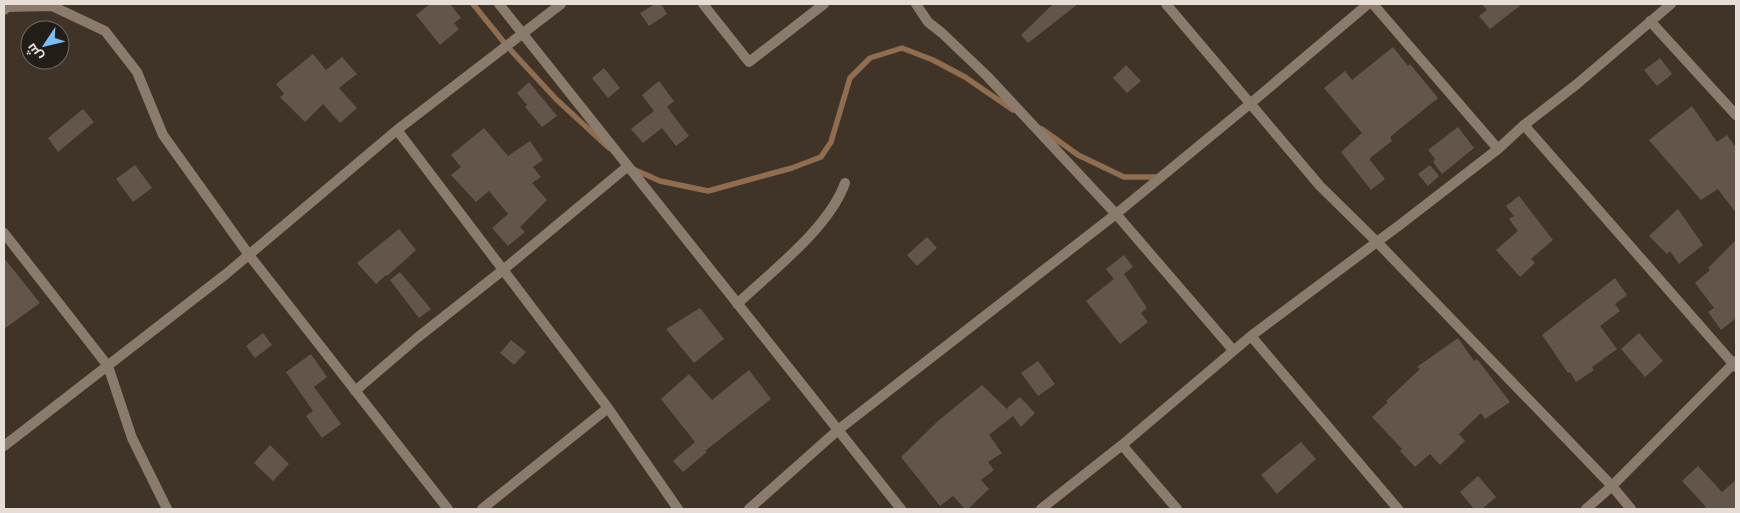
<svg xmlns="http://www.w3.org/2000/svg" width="1740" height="513" font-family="Figtree,Cairo,sans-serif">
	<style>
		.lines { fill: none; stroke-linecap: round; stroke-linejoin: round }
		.stream { stroke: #8f6d4e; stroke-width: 5.5 }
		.building { fill: #63554a }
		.minor { stroke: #8a7b6d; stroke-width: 10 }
	</style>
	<rect width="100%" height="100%" fill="#403429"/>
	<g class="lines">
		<!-- stream -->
		<path class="stream" d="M473 4 507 46 556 99 609 148
			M1042 129 1078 155 1124 177H1159
			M633 169 660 181 708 191 792 168 821 157 831 142 850 78 870 58 902 48 933 60 965 77 1013 110"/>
	</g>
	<!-- building -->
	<path class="building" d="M430 4H450L461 18 454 23 459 29 440 45 416 15Z
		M655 4H661L667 14 649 26 640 13Z
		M1053 4H1078L1028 43 1021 35Z
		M1482 4H1522L1490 29 1479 16 1487 10Z
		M1393 47 1408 66 1410 64 1438 98 1390 137 1392 141 1370 158V160L1385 179 1371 190 1341 152 1362 133 1324 88 1345 71 1352 80Z
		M313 54 326 70 342 57 357 74 339 88 357 108 340 123 323 104 305 122 280 97 284 94 276 84Z
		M1660 58 1672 74 1657 86 1644 70Z
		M1126 65 1141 81 1127 93 1113 78Z
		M604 68 620 88 608 98 592 78Z
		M659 81 674 101 667 107 689 136 676 146 662 128 643 143 631 129 654 111 642 95Z
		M529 82 557 116 542 127 525 107 527 105 517 93Z
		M1692 106 1717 142 1727 135 1736 148V213L1718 189 1701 200 1649 140Z
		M83 109 94 122 58 152 48 138Z
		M1458 127 1474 148 1442 174 1433 162 1435 159 1428 150Z
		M484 128 508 156 530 141 543 160 533 167 541 177 532 183 547 200 520 227 525 232 508 246 492 228 508 214 489 191 476 202 451 175 461 167 451 155Z
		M135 165 152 188 133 202 116 179Z
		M1430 165 1439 176 1428 186 1418 174Z
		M1519 196 1553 240 1531 259 1535 263 1520 277 1496 250 1518 231 1509 219 1514 216 1506 206Z
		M1678 209 1703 245 1679 264 1670 251 1667 254 1649 236Z
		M399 229 416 250 387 276 386 275 376 284 357 263Z
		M927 237 937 248 917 266 907 255Z
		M1736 240V318L1721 330 1708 312 1714 308 1695 283 1710 270 1708 268Z
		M1124 255 1133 267 1124 274 1147 308 1141 313 1148 322 1120 344 1086 301 1114 279 1106 269Z
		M4 258 40 303 4 329Z
		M400 272 431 309 419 318 390 280Z
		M1615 278 1627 295 1615 304 1620 311 1600 326 1617 349 1592 367 1594 370 1576 382 1570 372 1568 373 1542 335Z
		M700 308 724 339 694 363 666 329Z
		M263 333 272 345 255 358 246 346Z
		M1639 333 1663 361 1645 377 1621 349Z
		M1458 338 1474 361 1477 359 1510 402 1485 419 1481 413 1459 434 1465 441 1440 465 1430 454 1415 467 1400 451 1402 449 1372 417 1388 402 1386 401 1420 369 1417 367Z
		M511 340 526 352 514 365 500 353Z
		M311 354 327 377 314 387 341 424 322 438 306 416 313 411 286 372Z
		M1038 361 1055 384 1038 396 1021 373Z
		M749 370 771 399 705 451 707 452 683 472 673 461 695 442 661 399 689 374 712 400Z
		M982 385 1009 411 1007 408 1020 397 1035 413 1021 427 1013 416 989 435 1002 453 988 462 994 470 981 480 989 489 968 509H965L953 496 940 506 901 457 938 421Z
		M1301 442 1316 459 1277 494 1261 475Z
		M270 445 289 464 273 481 254 463Z
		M1698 466 1722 492 1736 480V509H1703L1706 507 1682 481Z
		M1478 476 1496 497 1482 509H1474L1460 492Z"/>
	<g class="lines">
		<!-- minor -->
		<path class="minor" d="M499 4 901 509
			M703 4 749 62 824 4
			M916 4 928 22 942 33 987 76 1116 214 1233 350
			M1166 4 1320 186 1377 242 1612 486 1631 509
			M1373 4 1498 149
			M4 10 7 7 52 6 105 31 137 72 163 135 249 255 448 509
			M1650 21 1736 115
			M1524 125 1736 367
			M397 130 608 408 678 509
			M4 233 108 366 132 438 167 509
			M737 304C772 271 829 228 845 183
			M1251 336 1398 509
			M355 391 417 338 503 270 628 166
			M1122 445 1177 509
			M4 446 226 274 397 130 561 4
			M482 509 608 408
			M749 509 838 430 1116 214 1251 103 1368 4
			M1041 509 1122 445 1251 336 1401 224 1498 149 1524 125 1577 84 1671 4
			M1586 509 1612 486 1736 361"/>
	</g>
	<!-- border -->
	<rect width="1740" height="513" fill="none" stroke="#e5ddd6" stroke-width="10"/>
	<!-- north arrow -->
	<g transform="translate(45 45) rotate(235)"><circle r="24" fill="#231d18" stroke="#716a64"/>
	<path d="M0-4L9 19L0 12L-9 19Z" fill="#78bff7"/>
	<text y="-8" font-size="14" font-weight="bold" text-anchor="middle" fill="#e5ddd6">ش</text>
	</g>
</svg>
